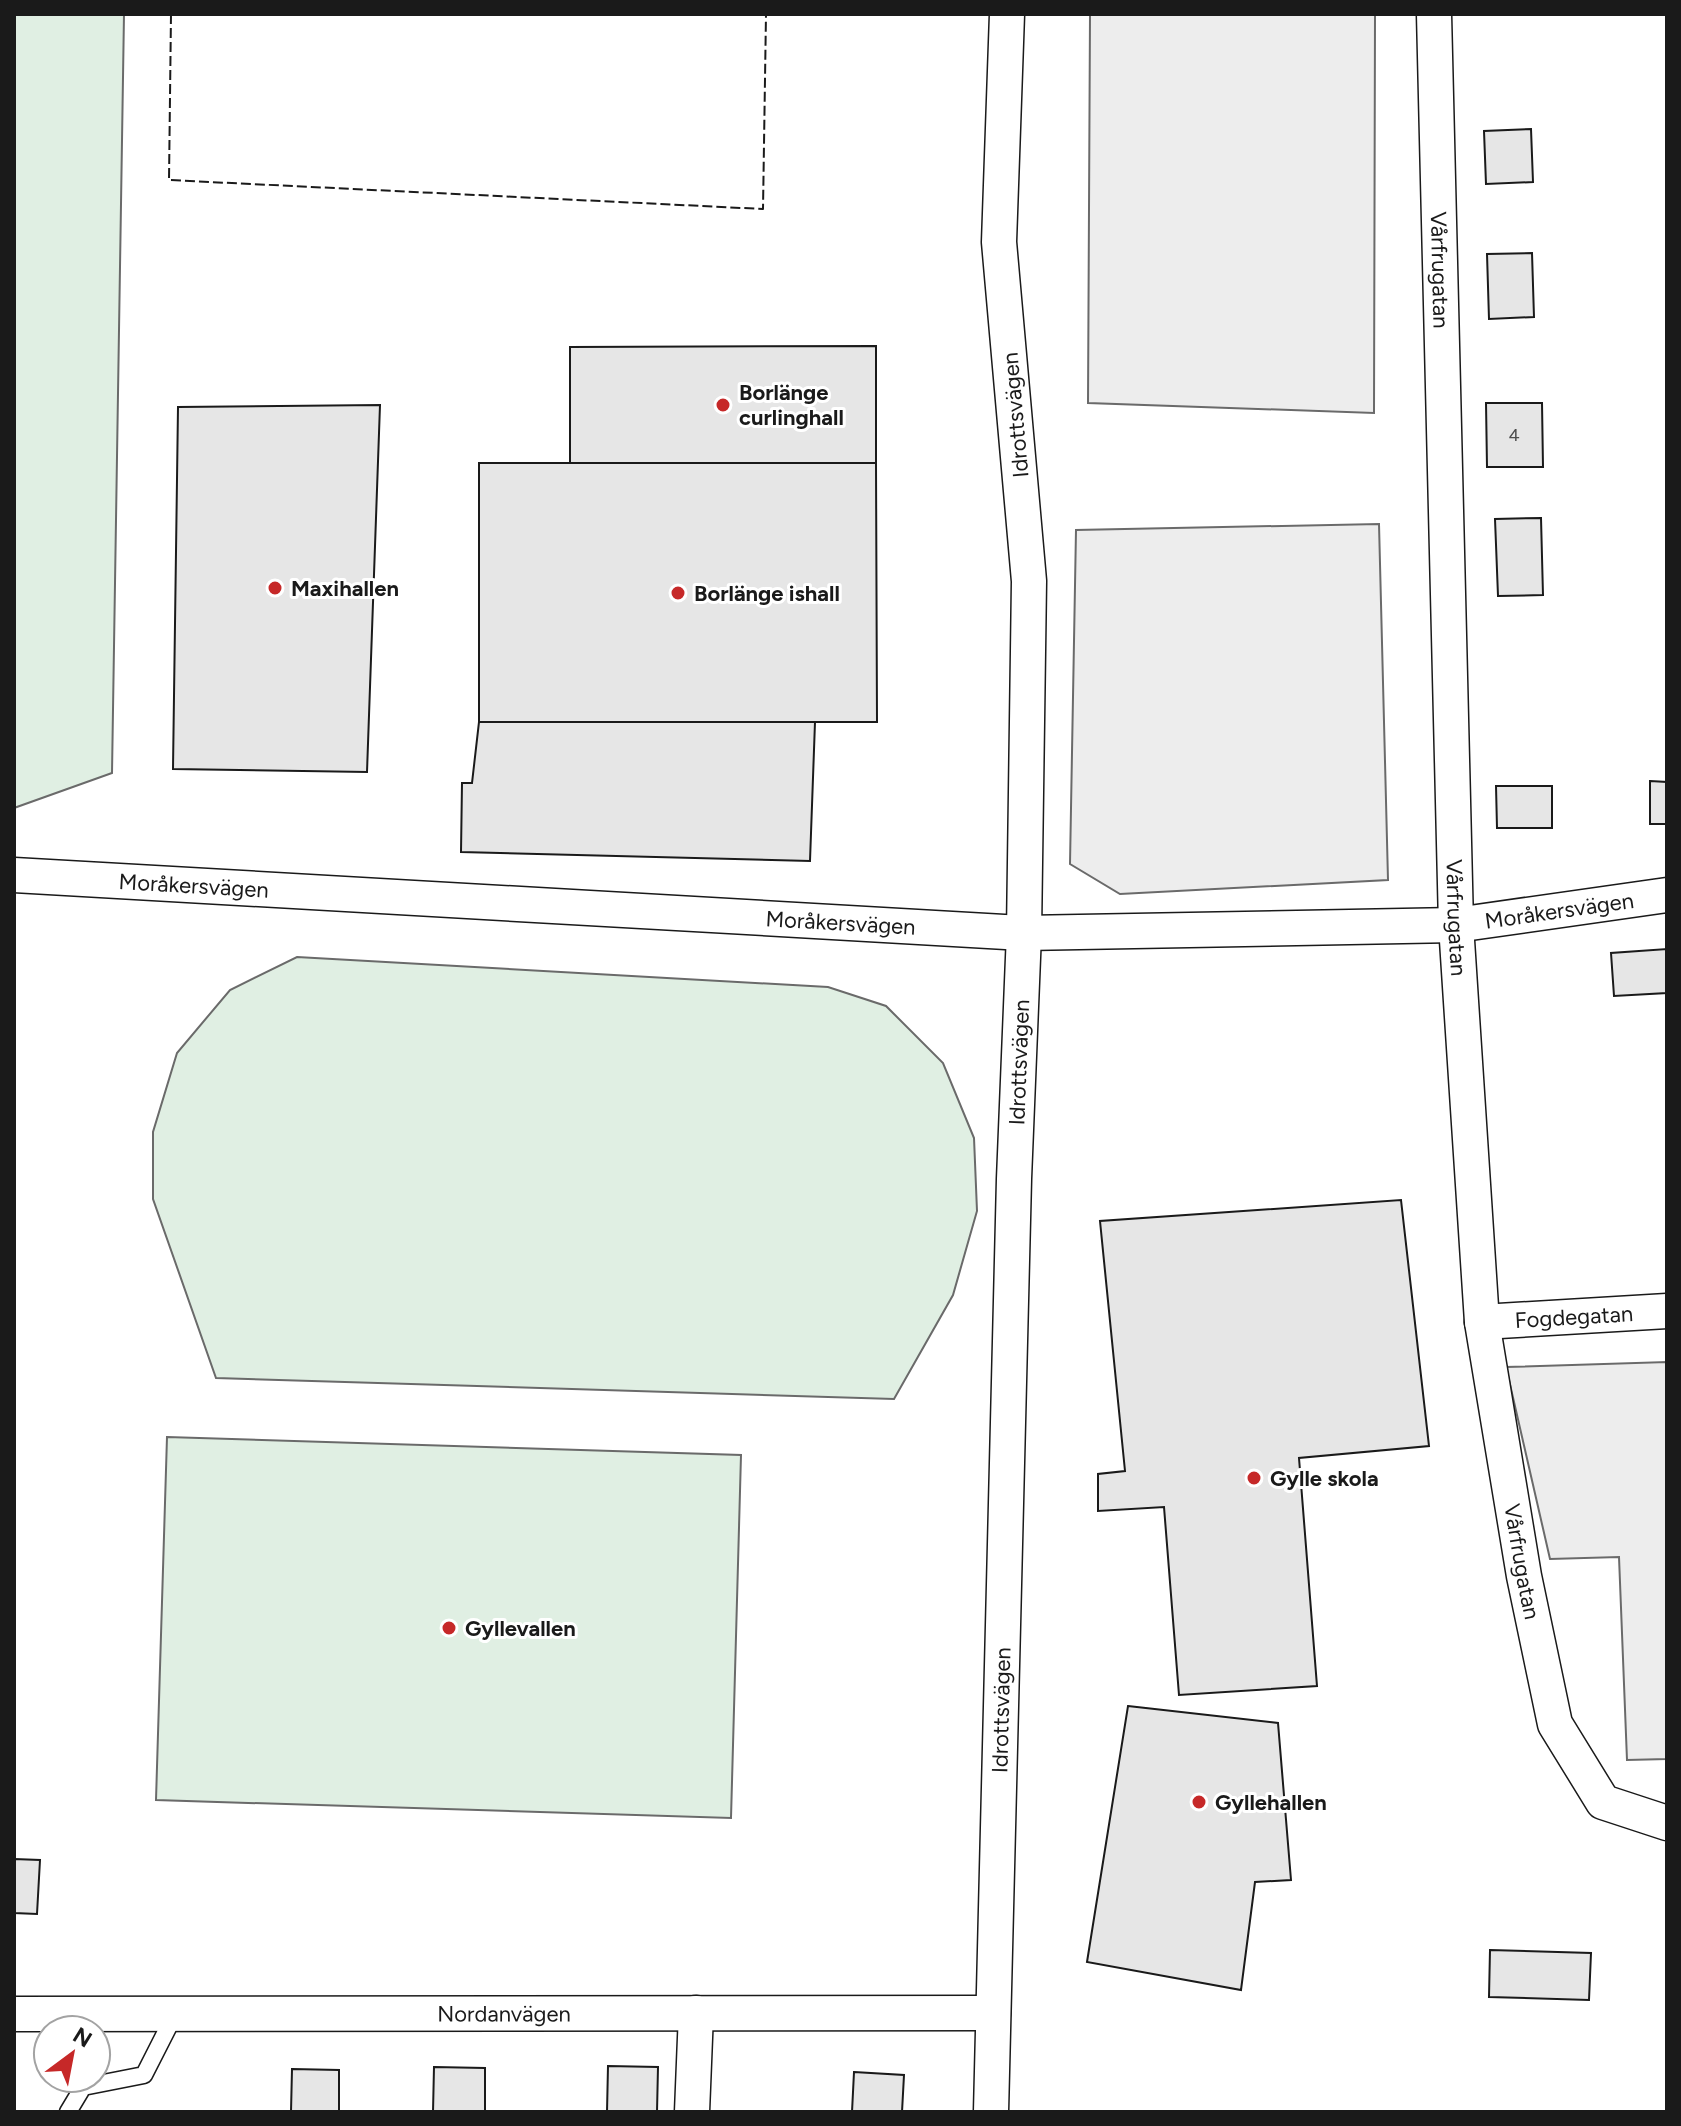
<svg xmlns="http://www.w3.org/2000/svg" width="1681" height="2126" font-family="Figtree,sans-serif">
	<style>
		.green { fill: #e0efe3; stroke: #6a6a6a; stroke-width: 2 }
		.parking { fill: #ededed; stroke: #6a6a6a; stroke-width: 2 }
		.building { fill: #e6e6e6; stroke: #1a1a1a; stroke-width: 2 }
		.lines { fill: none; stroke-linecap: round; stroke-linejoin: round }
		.lane-casing { stroke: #1a1a1a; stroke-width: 19 }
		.street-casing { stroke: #1a1a1a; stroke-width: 37 }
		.lane { stroke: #fff; stroke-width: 16 }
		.street { stroke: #fff; stroke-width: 34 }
		.fence { stroke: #1a1a1a; stroke-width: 2; stroke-dasharray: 10 4; stroke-linecap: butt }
		.poi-dot { fill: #c62828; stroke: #fff; stroke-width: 3 }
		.labels { text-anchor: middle; stroke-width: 6; stroke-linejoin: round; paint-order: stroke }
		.number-label { font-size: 18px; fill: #4d4d4d }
		.street-label { font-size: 22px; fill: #1a1a1a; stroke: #fff }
		.poi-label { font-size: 22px; font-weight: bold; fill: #1a1a1a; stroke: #fff; text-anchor: start }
	</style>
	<rect width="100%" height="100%" fill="#fff"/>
	<!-- green -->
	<path class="green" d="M14 14H124L112 773 14 808Z
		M297 957 828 987 886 1006 943 1063 974 1138 977 1211 953 1295 894 1399 216 1378 153 1199V1132L177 1053 230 990Z
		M167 1437 741 1455 731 1818 156 1800Z"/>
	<!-- parking -->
	<path class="parking" d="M1090 14H1375L1374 413 1088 403Z
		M1379 524 1388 880 1120 894 1070 864 1076 530Z
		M1667 1362V1759L1627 1760 1619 1557 1550 1559 1506 1367Z"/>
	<!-- building -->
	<path class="building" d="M1531 129 1533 182 1486 184 1484 131Z
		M1532 253 1534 317 1489 319 1487 254Z
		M876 346V463H570V347Z
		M1486 403H1542L1543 467H1487Z
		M380 405 367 772 173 769 178 407Z
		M479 463H876L877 722H479Z
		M1541 518 1543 595 1498 596 1495 519Z
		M479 722H815L810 861 461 852 462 783H472Z
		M1650 781 1667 782V824H1650Z
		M1496 786H1552V828H1497Z
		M1667 949V993L1614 996 1611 953Z
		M1401 1200 1429 1446 1299 1458 1317 1686 1179 1695 1164 1507 1098 1511V1474L1125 1471 1100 1221Z
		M1128 1706 1278 1723 1291 1880 1255 1882 1241 1990 1087 1962Z
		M14 1859 40 1860 37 1914 14 1913Z
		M1490 1950 1591 1953 1589 2000 1489 1997Z
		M608 2066 658 2067 657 2112H607Z
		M434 2067 485 2068V2112H433Z
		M292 2069 339 2070V2112H291Z
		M854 2072 904 2075 902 2112H852Z"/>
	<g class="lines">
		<!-- lane casing -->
		<g class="lane-casing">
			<path id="lane" d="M68 2112 83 2087 144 2075 175 2014"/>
		</g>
		<!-- street casing -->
		<g class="street-casing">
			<g id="street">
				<path id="s1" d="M1434 14 1456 925 1482 1322 1524 1576 1555 1724 1603 1802 1667 1823"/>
				<path id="s2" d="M14 875 1024 933 1456 925 1667 895"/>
				<path id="s3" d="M1482 1322 1667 1311"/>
				<path id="s4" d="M14 2014 993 2013"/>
				<path d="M692 2112 696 2013"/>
				<path id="s5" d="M991 2112 1014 1179 1024 933 1029 581 999 242 1007 14"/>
			</g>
		</g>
		<!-- lane -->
		<use href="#lane" class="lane"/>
		<!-- street -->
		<use href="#street" class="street"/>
		<!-- fence -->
		<path class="fence" d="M171 14 169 180 763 209 766 14"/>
	</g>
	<!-- markers -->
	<g class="poi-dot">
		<circle cx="723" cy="405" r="8"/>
		<circle cx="275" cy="588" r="8"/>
		<circle cx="678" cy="593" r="8"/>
		<circle cx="1254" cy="1478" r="8"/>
		<circle cx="449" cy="1628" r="8"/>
		<circle cx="1199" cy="1802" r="8"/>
	</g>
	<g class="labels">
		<!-- number labels -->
		<g class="number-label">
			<text x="1514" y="441">4</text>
		</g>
		<!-- street labels -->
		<g class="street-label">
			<text dy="8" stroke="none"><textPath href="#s1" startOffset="256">Vårfrugatan</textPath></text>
			<text transform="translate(1015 415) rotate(-95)" y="8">Idrottsvägen</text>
			<text dy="8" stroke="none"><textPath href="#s2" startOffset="180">Moråkersvägen</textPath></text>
			<text dy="8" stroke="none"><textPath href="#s2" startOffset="1548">Moråkersvägen</textPath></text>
			<text dy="8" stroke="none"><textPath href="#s1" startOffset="904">Vårfrugatan</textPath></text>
			<text dy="8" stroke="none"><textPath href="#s2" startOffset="828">Moråkersvägen</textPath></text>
			<text dy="8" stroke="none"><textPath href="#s5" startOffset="1050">Idrottsvägen</textPath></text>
			<text dy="8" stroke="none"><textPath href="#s3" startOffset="92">Fogdegatan</textPath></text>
			<text dy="8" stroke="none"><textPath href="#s1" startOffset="1552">Vårfrugatan</textPath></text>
			<text dy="8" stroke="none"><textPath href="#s5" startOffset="402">Idrottsvägen</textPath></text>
			<text dy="8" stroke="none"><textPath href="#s4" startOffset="490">Nordanvägen</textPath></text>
		</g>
		<!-- poi labels -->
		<g class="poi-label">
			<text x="739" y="400">Borlänge<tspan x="739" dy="25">curlinghall</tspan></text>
			<text x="291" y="596">Maxihallen</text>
			<text x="694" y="601">Borlänge ishall</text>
			<text x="1270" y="1486">Gylle skola</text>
			<text x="465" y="1636">Gyllevallen</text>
			<text x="1215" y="1810">Gyllehallen</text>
		</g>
	</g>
	<!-- border -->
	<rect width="1681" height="2126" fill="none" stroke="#1a1a1a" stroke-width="32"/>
	<!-- north arrow -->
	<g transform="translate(72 2054) rotate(32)"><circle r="38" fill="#ffffff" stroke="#a3a3a3" stroke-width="2"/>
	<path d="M0-6L14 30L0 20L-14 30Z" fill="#c62828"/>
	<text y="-12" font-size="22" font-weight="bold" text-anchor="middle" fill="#1a1a1a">N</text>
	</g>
</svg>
